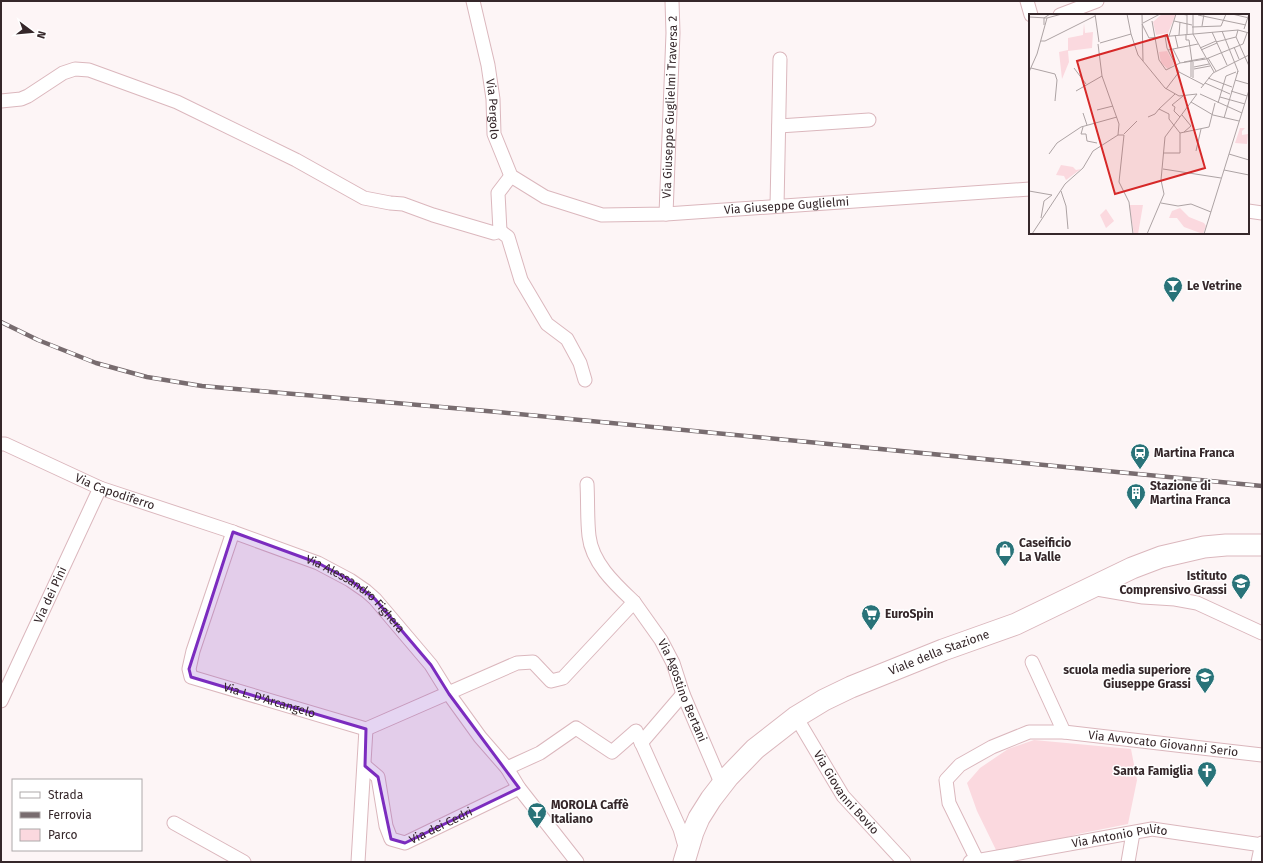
<svg xmlns="http://www.w3.org/2000/svg" width="1263" height="863" font-family="'Fira Sans',sans-serif">
	<style>
		.green { fill: #fbd9df }
		.lines { fill: none; stroke-linecap: round; stroke-linejoin: round }
		.street-casing { stroke: #dbb7bd; stroke-width: 15 }
		.primary-casing { stroke: #dbb7bd; stroke-width: 23 }
		.street { stroke: #fff; stroke-width: 13 }
		.primary { stroke: #fff; stroke-width: 21 }
		.rail-casing { stroke: #786c6f; stroke-width: 4.5 }
		.rail { stroke: #fff; stroke-width: 3; stroke-dasharray: 9; stroke-linecap: butt }
		.marked { fill: #7b2cbf; fill-opacity: 0.2; stroke: #7b2cbf; stroke-width: 3; stroke-linejoin: round }
		.labels { text-anchor: middle; stroke-width: 3; stroke-linejoin: round; paint-order: stroke }
		.street-label { font-size: 12px; fill: #35272a; stroke: #fff }
		.poi-label { font-size: 12px; font-weight: bold; fill: #35272a; stroke: #fff; text-anchor: start }
		.inset-road { fill: none; stroke: #ada3a4; stroke-width: 1 }
		.view { fill: #d62828; fill-opacity: 0.15; stroke: #d62828; stroke-width: 2 }
		.inset-edge { fill: none; stroke: #35272a; stroke-width: 2 }
	</style>
	<rect width="100%" height="100%" fill="#fdf5f6"/>
	<!-- green -->
	<path class="green" d="M1034 740 1131 749 1137 780 1128 824 1078 834 1013 854 996 850 977 811 967 783 980 768 1008 749Z"/>
	<g class="lines">
		<!-- street casing -->
		<g class="street-casing">
			<g id="street">
				<path id="s1" d="M473 1 488 65 493 99 494 134 511 176 545 197 602 215 666 214 1030 189"/>
				<path d="M1027 1 1031 15"/>
				<path d="M1060 15 1097 1"/>
				<path d="M1 101 21 99 28 96 63 73 75 69 89 70 177 102 296 160 364 198 390 203 403 204 433 215 494 233 500 231 498 193 511 176"/>
				<path d="M779 126 869 120"/>
				<path d="M777 206 780 59"/>
				<path d="M1248 211 1262 213"/>
				<path id="s2" d="M666 214 673 33 672 1"/>
				<path d="M500 231 508 237 521 280 547 324 567 339 580 363 585 380"/>
				<path id="s3" d="M1 444H5L100 488 233 532 318 563 350 580 366 591 375 599 431 665 449 694 480 737 507 768 519 788 577 862"/>
				<path d="M587 484C588 501 587 519 589 536 592 563 615 584 634 602"/>
				<path id="s4" d="M233 532 193 651 189 669 191 677 366 729"/>
				<path d="M1091 588 1143 597 1175 599 1197 603 1262 633"/>
				<path d="M1032 662 1064 732"/>
				<path id="s5" d="M1 701 100 488"/>
				<path id="s6" d="M796 717 843 796 904 862"/>
				<path id="s7" d="M366 729 517 663 533 662 551 681 563 678 634 602 661 640 673 663 683 694 722 785"/>
				<path d="M641 743 683 694"/>
				<path id="s8" d="M365 766 378 777 386 826 391 839 405 843 519 788"/>
				<path d="M507 768 540 753 576 728 612 752 636 731 680 829 686 850"/>
				<path d="M174 823 244 862"/>
				<path d="M358 862 366 729"/>
				<path id="s9" d="M970 862 1152 829 1262 845"/>
				<path id="s10" d="M978 862 949 803 946 780 960 765 992 747 1029 732H1064L1262 755"/>
				<path d="M1128 862 1133 833"/>
				<path d="M1258 862 1262 843"/>
			</g>
		</g>
		<!-- primary casing -->
		<g class="primary-casing">
			<g id="primary">
				<path id="s11" d="M684 862 693 832 699 818 711 799 728 777 755 749 796 717 824 700 851 687 943 650 1016 624 1132 568 1161 557 1204 547 1226 545H1262"/>
			</g>
		</g>
		<!-- street -->
		<use href="#street" class="street"/>
		<!-- primary -->
		<use href="#primary" class="primary"/>
		<!-- rail casing -->
		<g class="rail-casing">
			<path id="rail" d="M1 322 38 340 96 363 147 377 202 386 498 412 1262 486"/>
		</g>
		<!-- rail -->
		<use href="#rail" class="rail"/>
	</g>
	<!-- marked area -->
	<path class="marked" d="M233 532 318 563 350 580 375 599 431 665 449 694 519 788 405 843 391 839 378 777 365 766 366 729 191 677 189 669Z"/>
	<!-- icons -->
	<defs>
		<g id="bar-pin" transform="scale(1)"><path d="M0 17L-7.5 6A9.5 9.5 0 1 1 7.5 6Z" fill="#297379" stroke="#fff"/><path d="M-6-5H6L.8 .8V4.5H3.5V6h-7V4.5H-.8V.8Z" fill="#fff"/></g>
		<g id="station-pin" transform="scale(1)"><path d="M0 17L-7.5 6A9.5 9.5 0 1 1 7.5 6Z" fill="#297379" stroke="#fff"/><path d="M-3-6H3Q5-6 5-4V2Q5 4 3 4L4.5 6H3L1.5 4h-3L-3 6H-4.5L-3 4Q-5 4-5 2V-4Q-5-6-3-6ZM-3.5-4v3h7v-3ZM-3.5 1v1.5H-2V1ZM2 1v1.5H3.5V1Z" fill="#fff"/></g>
		<g id="building-pin" transform="scale(1)"><path d="M0 17L-7.5 6A9.5 9.5 0 1 1 7.5 6Z" fill="#297379" stroke="#fff"/><path d="M-4-6H4V6H1V3H-1V6H-4ZM-2.5-4.3h1.7v1.8h-1.7ZM.8-4.3h1.7v1.8H.8ZM-2.5-1h1.7V.8h-1.7ZM.8-1h1.7V.8H.8Z" fill="#fff"/></g>
		<g id="shop-pin" transform="scale(1)"><path d="M0 17L-7.5 6A9.5 9.5 0 1 1 7.5 6Z" fill="#297379" stroke="#fff"/><path d="M-5-2.5h2.3a2.7 3.5 0 0 1 5.4 0H5L5.5 6h-11ZM-1.5-2.5h3a1.5 2.3 0 0 0-3 0Z" fill="#fff"/></g>
		<g id="school-pin" transform="scale(1)"><path d="M0 17L-7.5 6A9.5 9.5 0 1 1 7.5 6Z" fill="#297379" stroke="#fff"/><path d="M0-5L7-2L0 1L-7-2ZM-4 1L0 2.5L4 1V4Q0 6-4 4Z" fill="#fff"/></g>
		<g id="supermarket-pin" transform="scale(1)"><path d="M0 17L-7.5 6A9.5 9.5 0 1 1 7.5 6Z" fill="#297379" stroke="#fff"/><path d="M-6-5.5h2.5l.6 2H6L4.5 2H-2.5L-4.4-4H-6ZM-1.5 3.2a1.3 1.3 0 1 0 .1 0ZM3 3.2a1.3 1.3 0 1 0 .1 0Z" fill="#fff"/></g>
		<g id="church-pin" transform="scale(1)"><path d="M0 17L-7.5 6A9.5 9.5 0 1 1 7.5 6Z" fill="#297379" stroke="#fff"/><path d="M-1.2-6h2.4v3.5h3.3v2.4h-3.3V6h-2.4V-.1h-3.3v-2.4h3.3Z" fill="#fff"/></g>
	</defs>
	<g fill-rule="evenodd">
		<use href="#bar-pin" x="1173" y="286"/>
		<use href="#station-pin" x="1140" y="453"/>
		<use href="#building-pin" x="1136" y="493"/>
		<use href="#shop-pin" x="1005" y="550"/>
		<use href="#school-pin" x="1241" y="583"/>
		<use href="#supermarket-pin" x="871" y="614"/>
		<use href="#school-pin" x="1205" y="677"/>
		<use href="#church-pin" x="1207" y="771"/>
		<use href="#bar-pin" x="537" y="812"/>
	</g>
	<g class="labels">
		<!-- street labels -->
		<g class="street-label">
			<text dy="4" stroke="none"><textPath href="#s2" startOffset="107">Via Giuseppe Guglielmi Traversa 2</textPath></text>
			<text dy="4" stroke="none"><textPath href="#s1" startOffset="110">Via Pergolo</textPath></text>
			<text dy="4" stroke="none"><textPath href="#s1" startOffset="465">Via Giuseppe Guglielmi</textPath></text>
			<text dy="4" stroke="none"><textPath href="#s3" startOffset="124">Via Capodiferro</textPath></text>
			<text dy="4" stroke="none"><textPath href="#s5" startOffset="117">Via dei Pini</textPath></text>
			<text dy="4" stroke="none"><textPath href="#s3" startOffset="388">Via Alessandro Fighera</textPath></text>
			<text dy="4" stroke="none"><textPath href="#s11" startOffset="345">Viale della Stazione</textPath></text>
			<text dy="4" stroke="none"><textPath href="#s7" startOffset="425">Via Agostino Bertani</textPath></text>
			<text dy="4" stroke="none"><textPath href="#s4" startOffset="234">Via L. D'Arcangelo</textPath></text>
			<text dy="4" stroke="none"><textPath href="#s10" startOffset="321">Via Avvocato Giovanni Serio</textPath></text>
			<text dy="4" stroke="none"><textPath href="#s6" startOffset="91">Via Giovanni Bovio</textPath></text>
			<text dy="4" stroke="none"><textPath href="#s8" startOffset="135">Via dei Cedri</textPath></text>
			<text dy="4" stroke="none"><textPath href="#s9" startOffset="152">Via Antonio Pulito</textPath></text>
		</g>
		<!-- poi labels -->
		<g class="poi-label">
			<text x="1187" y="290">Le Vetrine</text>
			<text x="1154" y="457">Martina Franca</text>
			<text x="1150" y="490">Stazione di<tspan x="1150" dy="14">Martina Franca</tspan></text>
			<text x="1019" y="547">Caseificio<tspan x="1019" dy="14">La Valle</tspan></text>
			<text x="1227" y="580" text-anchor="end">Istituto<tspan x="1227" dy="14">Comprensivo Grassi</tspan></text>
			<text x="885" y="618">EuroSpin</text>
			<text x="1191" y="674" text-anchor="end">scuola media superiore<tspan x="1191" dy="14">Giuseppe Grassi</tspan></text>
			<text x="1193" y="775" text-anchor="end">Santa Famiglia</text>
			<text x="551" y="809">MOROLA Caffè<tspan x="551" dy="14">Italiano</tspan></text>
		</g>
	</g>
	<!-- overview -->
	<g transform="translate(1029 14)">
		<rect width="220" height="220" fill="#fdf5f6"/>
		<path d="M133 0H147L139 19 127 21 124 8ZM55 9 56 19 64 18 63 34 39 37 40 48 33 65 30 38 39 36V24L54 21ZM138 37 145 50 139 55 132 49 130 38ZM211 114H216L213 117V121L219 120 218 130 206 129ZM32 151 44 153 47 156 52 155 37 166 35 162 27 161ZM100 191H114L109 220H105ZM151 194 160 203 175 209 177 212 174 220 155 213 148 204H140L143 197ZM77 195 85 207 77 214 71 201Z" fill="#fbd9df"/>
		<path class="inset-road" d="M66 0 70 28M98 0 102 20M113 0 114 47M152 0 158 1V20M164 0V20L185 58M203 0 220 4M169 1 217 11M0 3 18 4 33 0M123 7 130 46 137 56 151 49 177 45M145 7 163 11M114 9 131 0M113 10 120 24 209 16 220 19M15 11V4L21 0M173 12 175 0M163 13 192 12 197 0M215 15 220 0M209 16 207 23 220 52M193 17 209 57M183 18 198 51M157 20V26H160L163 48M146 21 149 34M150 21 151 8M136 22 138 34 150 58 175 71M140 22 147 0M12 27H16L66 2M187 28 207 23M71 29 102 20 109 41 136 74 150 82 168 80M205 33 210 45M171 34 187 27M144 35 151 49M139 36 169 30M172 36 188 29M179 44 187 57M177 45 214 30 218 19M155 48 176 44M162 48V63M164 48V64M165 53 180 50M2 54 26 60 28 66 26 87M45 54 57 70M165 55 181 52M0 58 8 40 18 4M179 64 203 73M206 66 220 70M176 69 201 80M172 74 184 59 220 41M137 75 150 58M47 77 73 62M202 77 218 82M146 80 130 95 140 100V105L151 119M171 80 213 99M191 83 216 90M162 88 184 101 210 107M189 89 197 62 207 58M68 96 84 92M54 99 58 111M153 101 162 112 155 118M119 103 126 100 130 95M151 103 145 97 146 93 143 91 154 82M195 104 209 57 208 60M54 113 52 120H57L58 127 68 129M151 119 180 113 186 89M95 120 108 107M89 121H95L90 168 100 188 104 220M167 137 172 115M134 139H151V119M20 140 28 129 52 113 88 103M200 140 220 146M134 155 192 164M195 156 220 161M0 177 23 181M32 177 37 192 39 215M132 189 149 192 162 190 182 198M12 204 15 187 23 181M3 220 36 170 54 154 64 137 89 121 90 110 73 62 69 30M118 220 135 180 132 166 136 123 168 80M175 220 220 76"/>
		<path class="view" d="M138 21 176 154 86 180 48 47Z"/>
		<rect width="220" height="220" class="inset-edge"/>
	</g>
	<!-- border -->
	<rect width="1263" height="863" fill="none" stroke="#35272a" stroke-width="4"/>
	<!-- legend -->
	<rect x="12" y="779" width="130" height="72" fill="#ffffff" stroke="#aea9aa"/>
	<rect x="20" y="792" width="20" height="6" fill="#ffffff" stroke="#aea9aa"/>
	<text x="48" y="799" font-size="12" fill="#35272a">Strada</text>
	<rect x="20" y="812" width="20" height="6" fill="#786c6f" stroke="#aea9aa"/>
	<text x="48" y="819" font-size="12" fill="#35272a">Ferrovia</text>
	<rect x="20" y="829" width="20" height="12" fill="#fbd9df" stroke="#aea9aa"/>
	<text x="48" y="839" font-size="12" fill="#35272a">Parco</text>
	<!-- north arrow -->
	<g transform="translate(32 32) rotate(106)" stroke="#ffffff" stroke-width="3" paint-order="stroke">
	<path d="M0-3L7 15L0 10L-7 15Z" fill="#35272a"/>
	<text y="-6" font-size="11" font-weight="bold" text-anchor="middle" fill="#35272a">N</text>
	</g>
</svg>
